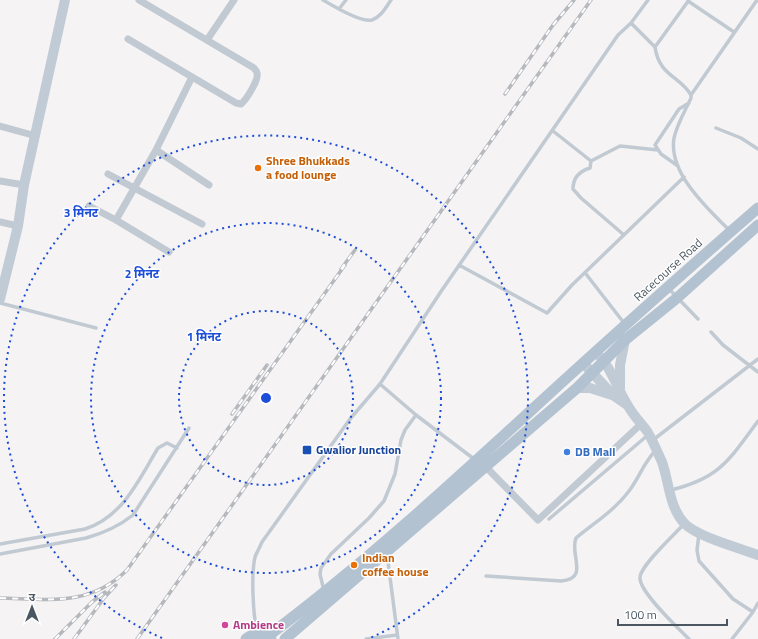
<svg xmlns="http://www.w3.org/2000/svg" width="758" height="639" font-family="'Titillium Web','Noto Sans Devanagari',sans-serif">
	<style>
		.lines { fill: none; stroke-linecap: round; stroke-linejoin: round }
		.lane { stroke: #c1cad2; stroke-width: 3.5 }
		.street { stroke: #c1cad2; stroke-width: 7 }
		.secondary { stroke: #c1cbd6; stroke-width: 10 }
		.primary { stroke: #b3c2d1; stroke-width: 11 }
		.rail-casing { stroke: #b5b8bd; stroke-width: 3.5 }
		.rail { stroke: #fff; stroke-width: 2; stroke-dasharray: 6; stroke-linecap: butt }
		.ring { fill: none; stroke: #1d4ed8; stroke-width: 2; stroke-dasharray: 2 4 }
		.food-dot { fill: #e8710a; stroke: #fff; stroke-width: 1.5 }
		.transit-dot { fill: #1a4fb4; stroke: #fff; stroke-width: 1.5 }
		.shop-dot { fill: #3f7fe0; stroke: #fff; stroke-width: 1.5 }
		.hotel-dot { fill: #d1479c; stroke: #fff; stroke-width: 1.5 }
		.labels { text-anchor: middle; stroke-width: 3; stroke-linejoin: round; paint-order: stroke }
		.food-label { font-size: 12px; font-weight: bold; fill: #c56008; stroke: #fff; text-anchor: start }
		.street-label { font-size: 12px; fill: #4a5661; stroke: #fff }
		.transit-label { font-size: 12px; font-weight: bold; fill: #164399; stroke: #fff; text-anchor: start }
		.shop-label { font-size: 12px; font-weight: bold; fill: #366cbe; stroke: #fff; text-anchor: start }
		.hotel-label { font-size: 12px; font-weight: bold; fill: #b23c85; stroke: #fff; text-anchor: start }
		.centre { fill: #1d4ed8; stroke: #fff; stroke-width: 2 }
		.ring-label { font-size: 12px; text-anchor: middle; font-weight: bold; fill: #1d4ed8; stroke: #fff; stroke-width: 3; stroke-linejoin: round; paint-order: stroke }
	</style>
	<rect width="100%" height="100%" fill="#f5f3f3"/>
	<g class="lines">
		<!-- lane -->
		<path class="lane" d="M323 0C333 6 361 23 372 20 381 17 386 7 391 0
			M689 0 655 47C659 76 680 76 691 95V98C685 111 677 124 674 138 668 173 708 209 730 231
			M688 1 734 32
			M339 9 346 0
			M631 23 655 47
			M691 95 757 0
			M716 128 741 138 758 149
			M553 131 591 161 590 168C580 171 573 178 573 189L581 198 624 235
			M591 161 620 146 658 150
			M678 166 661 154 655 145 679 109 689 103
			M459 265 547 313 572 285 684 177
			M586 274 624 323
			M668 288 698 319
			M0 303 96 328
			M711 332 723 345 758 372
			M380 384 416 415 474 459
			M653 440 758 359
			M671 490C720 478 729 460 758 421
			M549 519 648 435
			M683 525C674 535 641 565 640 577 638 591 679 629 689 639
			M699 534 697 550 699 561 733 599 753 612
			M0 544 85 529C123 517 139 479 158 448L167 443 177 448
			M0 554 86 538C104 533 118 527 133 515L189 428
			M387 554 398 639
			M486 576 561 581C590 579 569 554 576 538 594 523 615 510 629 491 639 478 644 462 656 450
			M324 591 320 574 321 568 331 554 369 518 384 501 395 474 401 440 405 430 416 415
			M257 632C253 614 251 575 255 557 257 552 260 547 262 542L350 419 380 384 442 290 618 35 631 23 648 0
			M366 639 397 635
			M732 639 753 612 758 603"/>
		<!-- street -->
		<path class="street" d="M128 39 236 103 241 104C246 100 259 80 257 73 257 71 255 70 254 68L139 0
			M207 40 234 0
			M192 77 156 150 209 185
			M0 126 36 136
			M108 174 202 224
			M0 181 24 185
			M89 206 116 220 169 252
			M116 220 156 150
			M0 222 18 226
			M486 467 538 520 641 424"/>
		<!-- secondary -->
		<path class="secondary" d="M0 299 18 226 24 185 65 0
			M596 352C611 367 616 386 627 404 632 414 640 422 647 431 653 441 657 451 662 462 669 481 669 508 685 524 698 537 740 548 758 555
			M583 363 614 396 627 405
			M577 388H590L612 395
			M620 388V365L625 340"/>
		<!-- primary -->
		<path class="primary" d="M268 636C371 559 465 471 560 384 625 325 691 266 758 208
			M246 639C254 632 263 632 271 639
			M285 639 577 388 625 340 677 298 758 225"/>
		<!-- rail casing -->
		<g class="rail-casing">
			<path id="rail" d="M505 94 553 25 574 0
				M341 269 355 250
				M232 414 267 365
				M0 598C48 599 90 607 127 570L345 265
				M55 639 92 602 105 592
				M74 639 104 598 116 585
				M137 639 591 0"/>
		</g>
		<!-- rail -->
		<use href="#rail" class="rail"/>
	</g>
	<!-- distance rings -->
	<g class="ring">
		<circle cx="266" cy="398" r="87"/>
		<circle cx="266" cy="398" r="175"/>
		<path d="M162 638A262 262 0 1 1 370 638"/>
	</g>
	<!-- markers -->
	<g class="food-dot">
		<circle cx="258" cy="168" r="4"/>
		<circle cx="354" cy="565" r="4"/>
	</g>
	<rect class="transit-dot" x="302" y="445" width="10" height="10" rx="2"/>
	<circle class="shop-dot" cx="567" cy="452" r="4"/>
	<circle class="hotel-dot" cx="225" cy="625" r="4"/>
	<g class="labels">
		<!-- food labels -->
		<g class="food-label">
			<text x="266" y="165">Shree Bhukkads<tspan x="266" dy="14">a food lounge</tspan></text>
			<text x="362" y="562">Indian<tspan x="362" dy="14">coffee house</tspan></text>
		</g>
		<!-- street labels -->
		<g class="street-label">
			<text transform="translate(668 270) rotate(-42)" y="4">Racecourse Road</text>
		</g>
		<!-- transit labels -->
		<g class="transit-label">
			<text x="316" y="454">Gwalior Junction</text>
		</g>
		<!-- shop labels -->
		<g class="shop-label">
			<text x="575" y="456">DB Mall</text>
		</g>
		<!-- hotel labels -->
		<g class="hotel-label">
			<text x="233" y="629">Ambience</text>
		</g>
	</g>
	<circle cx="266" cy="398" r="6" class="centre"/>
	<g class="ring-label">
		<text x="81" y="217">3 मिनट</text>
		<text x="142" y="278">2 मिनट</text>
		<text x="204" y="341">1 मिनट</text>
	</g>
	<!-- north arrow -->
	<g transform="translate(32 607)" stroke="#ffffff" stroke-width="3" paint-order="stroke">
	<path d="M0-3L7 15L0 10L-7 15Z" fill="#4a5661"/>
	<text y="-6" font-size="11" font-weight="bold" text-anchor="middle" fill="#4a5661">उ</text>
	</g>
	<!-- scale -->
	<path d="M618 619v6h109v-6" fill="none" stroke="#4a5661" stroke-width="2"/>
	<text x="624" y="619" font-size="12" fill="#4a5661" stroke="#ffffff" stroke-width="3" paint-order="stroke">100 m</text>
</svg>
